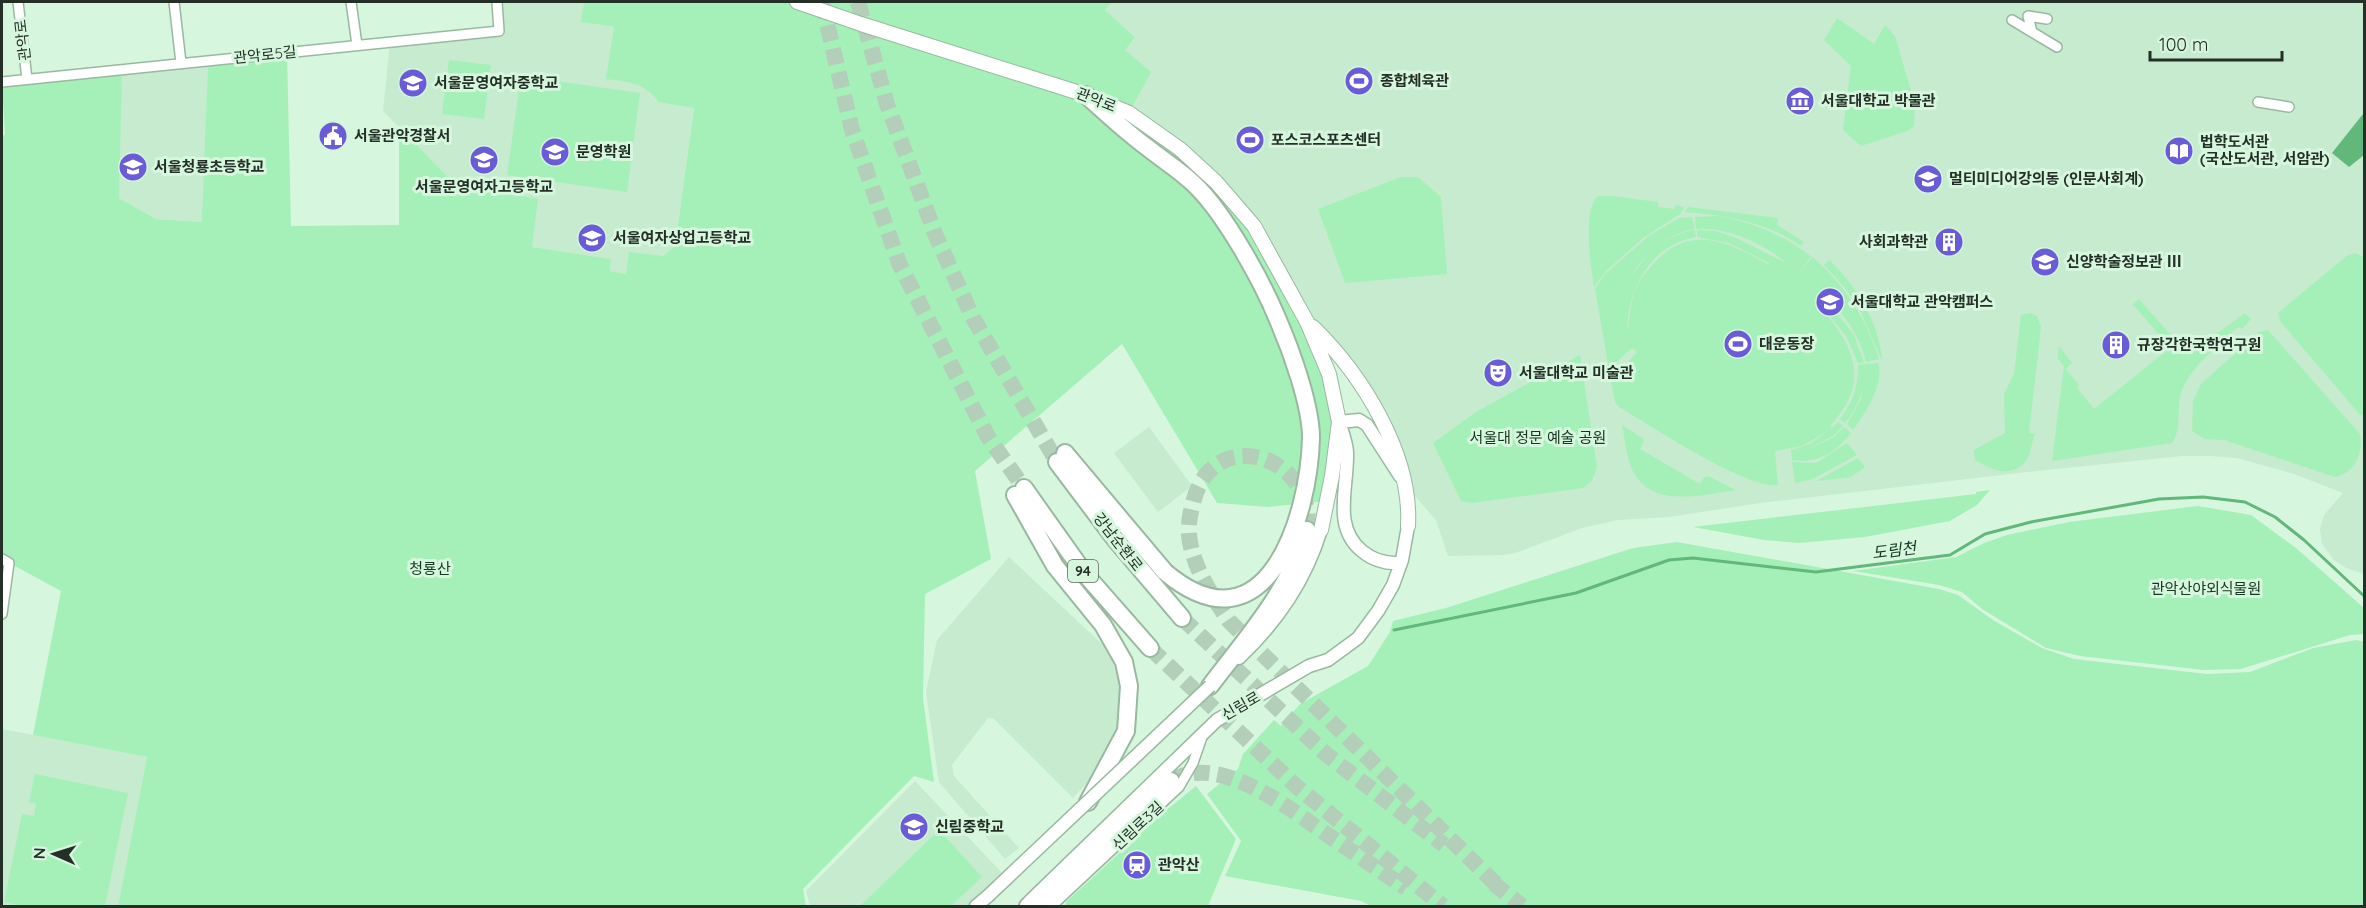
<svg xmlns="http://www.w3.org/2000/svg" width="2366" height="908" font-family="Quicksand,'Noto Sans KR',sans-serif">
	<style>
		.built { fill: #c6ebcf }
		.green { fill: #a5f0b8 }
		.water { fill: #62b77b }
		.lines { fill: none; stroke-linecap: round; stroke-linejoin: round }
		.stream { stroke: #62b77b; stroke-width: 3 }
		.highway-tunnel { stroke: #b3ceb9; stroke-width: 16; stroke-dasharray: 16 8; stroke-linecap: butt }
		.street-casing { stroke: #9ab8a1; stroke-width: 12 }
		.secondary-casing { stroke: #9ab8a1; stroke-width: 15 }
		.primary-casing { stroke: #9ab8a1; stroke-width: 16 }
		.highway-casing { stroke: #9ab8a1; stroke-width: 20 }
		.street { stroke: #fff; stroke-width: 9 }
		.secondary { stroke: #fff; stroke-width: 12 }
		.primary { stroke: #fff; stroke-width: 14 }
		.highway { stroke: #fff; stroke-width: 16 }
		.secondary-bridge-casing { stroke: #9ab8a1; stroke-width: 15; stroke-linecap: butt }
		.secondary-bridge { stroke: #fff; stroke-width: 12 }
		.labels { text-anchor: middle; stroke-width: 6; stroke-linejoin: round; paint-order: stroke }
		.shield { fill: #d7f6de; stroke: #5a6b5e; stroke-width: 1.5 }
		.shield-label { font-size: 14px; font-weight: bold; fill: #243027 }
		.street-label { font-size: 15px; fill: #243027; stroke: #d7f6de }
		.poi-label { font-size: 15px; font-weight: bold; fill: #243027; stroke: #d7f6de; text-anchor: start }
		.park-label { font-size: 15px; fill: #153820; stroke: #d7f6de }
		.water-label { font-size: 16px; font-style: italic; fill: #163a21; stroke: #d7f6de }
	</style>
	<rect width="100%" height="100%" fill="#d7f6de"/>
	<!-- built -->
	<path class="built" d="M497 2H584L582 22 656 34 648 89 658 102 694 107 675 246 663 256 626 274 610 271 611 259 531 247 503 193 504 185 447 176 383 111 390 42 498 31Z
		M1112 2H2364V574L2346 568 2334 560 2322 544 2320 529 2324 515 2343 493 2294 474 2237 458 2210 456H2182L2037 471 1760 503 1669 517 1618 520 1582 528 1515 553 1503 555 1448 556 1436 520 1407 487 1371 402 1129 113 1124 50 1135 37 1105 10Z
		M208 61 203 222 156 219 119 198 2 99V82Z
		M1149 427 1192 486 1158 512 1114 453Z
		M1009 557 1103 645 1115 667 1124 690 1125 707 1109 759 1073 798 994 719 988 718 952 765 954 776 1019 848 1005 859 939 782 926 692 937 640Z
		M2 729 147 757 118 906H2Z
		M915 781 1003 874 968 906H810L806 891Z"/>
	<!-- green -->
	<path class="green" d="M584 2H1112L1105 10 1135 37 1125 50 1151 72 1129 113 1180 149 1254 226 1307 322 1335 399 1327 501 1268 507 1217 503 1122 344 975 471 991 559 925 594 923 698 934 782 914 776 803 889 806 906H118L147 757 33 735 61 591 2 559V136L5 135 2 82 122 69 119 198 156 219 202 222 208 61 287 53 291 226 399 225V127L447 176 504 185 503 193 538 199 532 247 611 259 610 271 626 274 629 252 663 256 675 246 694 108 658 102C646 82 627 82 606 79L614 27 581 22Z
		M1837 18 1874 44 1885 25 1895 36 1915 105 1914 126 1910 130 1861 146 1843 130 1851 66 1824 40Z
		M449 60 491 65 484 119 442 114Z
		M521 76 640 93 627 192 507 175Z
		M1401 177H1418L1441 197 1447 274 1345 283 1318 209Z
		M1598 196H1612L1658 202V207L1675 209V205L1684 207 1680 214 1643 238 1606 271 1594 287C1591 266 1582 210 1598 196Z
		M1688 207 1778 218 1777 225 1804 242 1801 246C1766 222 1727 215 1685 212Z
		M1718 216C1752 222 1783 235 1811 256L1799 274 1812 257C1845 285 1866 318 1879 359L1866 362C1861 337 1841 308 1820 292L1854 335 1864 363H1858L1846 336 1815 299 1814 301C1852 341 1874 379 1830 426L1832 428 1838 422 1843 426 1833 436 1804 451 1834 437 1844 427 1851 433C1835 453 1818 464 1792 460L1791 450 1810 444 1828 431 1802 446 1775 451 1778 485C1745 489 1652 426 1619 407L1615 402 1610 376 1623 368 1637 352 1632 348 1609 369 1595 289 1605 274 1650 235 1679 218 1692 217 1695 229C1666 235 1648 251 1631 275 1635 272 1641 263 1645 258 1659 242 1675 234 1695 230L1696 237C1650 245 1628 289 1627 331 1630 318 1630 304 1635 291 1640 278 1649 268 1659 258 1694 224 1732 244 1768 264L1769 263 1729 243 1697 237V230L1716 231 1734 237 1786 263C1764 243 1726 227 1696 229L1695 217Z
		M2355 253 2364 257V415H2360L2280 321 2278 313 2348 255Z
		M1829 260C1856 285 1880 323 1882 361L1860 310 1845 288 1824 265Z
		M2139 299 2188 355 2245 313 2251 319 2242 329 2240 327 2236 329C2216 348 2190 367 2181 393 2176 408 2182 431 2172 443L2052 461 2064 366 2058 358 2059 346 2072 363 2066 369 2079 385 2077 388 2094 409 2170 348 2133 304Z
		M2030 313 2037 316 2041 327 2029 433 2035 434C2032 442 2030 456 2025 462 2010 479 1990 469 1975 460L1974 450 2005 433 2004 394 2014 374 2021 315Z
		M2268 330 2360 434C2363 452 2356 473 2335 477L2224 440 2205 439 2192 431 2193 401 2201 384 2259 332Z
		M1580 355 1597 467 1592 481 1583 488 1472 503 1461 501 1433 443 1476 412Z
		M1878 363C1885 383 1865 414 1853 430L1847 424 1861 399 1866 364Z
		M1865 364C1866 387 1859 405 1845 423L1840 419C1852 404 1859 385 1858 365Z
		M1622 425 1642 438 1644 441 1640 449 1700 484 1704 477 1708 476 1736 490C1700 495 1649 510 1631 467 1626 454 1625 439 1622 425Z
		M1847 443 1857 455 1813 479 1795 483 1792 462 1816 463Z
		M1858 458 1865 467 1851 477 1816 481Z
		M1990 490 1977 505 1950 521 1865 537 1799 543 1764 540 1693 527 1976 494V492Z
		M2198 506 2251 515 2296 548 2364 608V634L2350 635 2241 669 2204 670 2080 656 2046 648 1982 609 1962 592 1939 585 1853 571 1956 557 1984 543 2007 535 2069 522Z
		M1677 542 1939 589 1958 595 1993 620 2042 648 2074 659 2207 674 2250 672 2313 648 2356 640 2364 642V906H1371L1361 901 1225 876 1241 841 1207 794 1238 769 1243 754 1274 720 1281 726 1300 704 1368 666 1390 632 1393 621 1446 608 1633 548Z
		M35 774 128 793 105 906H22L4 902 22 814 34 816 36 803 29 802Z
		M1196 786 1236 839 1208 906H1066V902L1164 812Z
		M939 830 982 877 951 906H862L861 905Z"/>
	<!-- water -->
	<path class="water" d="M2363 114 2364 116V155L2349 167 2332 153Z"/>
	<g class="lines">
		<!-- stream -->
		<path class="stream" d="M1394 630 1576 593 1669 560 1693 558 1816 572 1950 555 1985 534 2031 522 2159 499 2203 497 2245 502 2275 517 2304 540 2364 596"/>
		<!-- highway-tunnel -->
		<path class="highway-tunnel" d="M822 2 852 130 899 263 988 437 1024 488
			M858 2 887 104 936 236 973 318 1057 462
			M1307 530C1317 455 1212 422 1193 503 1190 514 1188 524 1189 535 1192 566 1212 596 1229 621L1501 889
			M1182 618 1327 755 1444 845
			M1150 648 1296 786 1443 906
			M1171 781C1219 751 1291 810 1329 836 1355 853 1380 871 1406 888
			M1493 883 1522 906"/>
		<!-- street casing -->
		<g class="street-casing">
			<path id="street" d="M18 2 27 79
				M174 2 181 63
				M351 2 357 45
				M2012 20 2057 47
				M2032 32 2028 16 2047 19
				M2 82 499 31 497 2
				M2258 102 2289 107
				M2 559 9 563 2 614
				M1054 906 1057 901 1179 787 1193 763 1203 734"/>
		</g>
		<!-- secondary casing -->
		<g class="secondary-casing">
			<path id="secondary" d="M1400 476 1367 425 1359 420 1339 422C1342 431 1347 443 1347 453 1348 487 1332 527 1362 551 1374 561 1386 564 1401 563
				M1239 658C1278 621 1305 581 1321 530
				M1029 902 1217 720 1309 666 1328 660 1358 638 1378 611 1393 585 1402 560 1408 526
				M976 906 988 896"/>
		</g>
		<!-- primary casing -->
		<g class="primary-casing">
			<path id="primary" d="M797 2 861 24 1086 95 1129 113 1180 149 1216 182 1254 226 1307 322 1329 374 1339 422 1332 476 1321 530
				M1313 327C1363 376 1412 455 1408 526"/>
		</g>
		<!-- highway casing -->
		<g class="highway-casing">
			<path id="highway" d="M1065 453 1165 572C1266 657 1309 517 1311 438 1311 405 1291 350 1278 320 1262 281 1225 214 1195 185 1181 171 1163 160 1148 148 1126 132 1106 113 1086 95
				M1057 462 1115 539 1182 618
				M1024 488 1085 574 1150 648
				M1015 495 1055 566 1103 625 1124 662 1129 686 1126 731 1088 802
				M1210 686C1248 636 1289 591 1307 530
				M1028 906 1052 895 1171 781"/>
		</g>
		<!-- street -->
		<use href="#street" class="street"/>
		<!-- secondary -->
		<use href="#secondary" class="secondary"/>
		<!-- primary -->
		<use href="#primary" class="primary"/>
		<!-- highway -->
		<use href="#highway" class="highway"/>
		<!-- secondary-bridge casing -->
		<g class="secondary-bridge-casing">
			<path id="secondary-bridge" d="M988 896 1210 686"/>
		</g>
		<!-- secondary-bridge -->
		<use href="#secondary-bridge" class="secondary-bridge"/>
	</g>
	<!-- icons -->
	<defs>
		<g id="stadium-disc" transform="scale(1.5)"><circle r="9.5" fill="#695cd6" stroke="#d7f6de"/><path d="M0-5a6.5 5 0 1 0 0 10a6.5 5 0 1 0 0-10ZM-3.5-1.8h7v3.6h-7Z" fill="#fff"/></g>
		<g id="school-disc" transform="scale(1.5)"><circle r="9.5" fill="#695cd6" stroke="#d7f6de"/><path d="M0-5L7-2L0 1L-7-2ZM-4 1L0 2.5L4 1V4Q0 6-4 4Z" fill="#fff"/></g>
		<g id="museum-disc" transform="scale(1.5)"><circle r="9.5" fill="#695cd6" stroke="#d7f6de"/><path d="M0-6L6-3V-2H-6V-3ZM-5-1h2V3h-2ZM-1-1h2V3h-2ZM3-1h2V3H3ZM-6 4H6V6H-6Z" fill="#fff"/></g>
		<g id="civic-disc" transform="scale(1.5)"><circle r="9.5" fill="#695cd6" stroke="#d7f6de"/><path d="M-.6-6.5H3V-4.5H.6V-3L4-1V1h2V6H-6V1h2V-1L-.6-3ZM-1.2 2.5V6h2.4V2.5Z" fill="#fff"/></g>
		<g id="library-disc" transform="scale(1.5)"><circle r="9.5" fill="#695cd6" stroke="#d7f6de"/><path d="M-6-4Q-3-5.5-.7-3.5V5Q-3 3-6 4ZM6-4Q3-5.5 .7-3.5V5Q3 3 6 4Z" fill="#fff"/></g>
		<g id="university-disc" transform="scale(1.5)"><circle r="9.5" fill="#695cd6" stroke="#d7f6de"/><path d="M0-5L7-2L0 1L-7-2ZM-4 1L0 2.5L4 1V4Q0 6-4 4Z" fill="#fff"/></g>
		<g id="building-disc" transform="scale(1.5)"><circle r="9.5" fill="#695cd6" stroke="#d7f6de"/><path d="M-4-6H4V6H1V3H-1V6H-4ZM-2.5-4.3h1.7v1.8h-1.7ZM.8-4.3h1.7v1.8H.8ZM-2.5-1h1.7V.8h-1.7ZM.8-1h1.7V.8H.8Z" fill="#fff"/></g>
		<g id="theatre-disc" transform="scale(1.5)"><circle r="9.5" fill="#695cd6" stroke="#d7f6de"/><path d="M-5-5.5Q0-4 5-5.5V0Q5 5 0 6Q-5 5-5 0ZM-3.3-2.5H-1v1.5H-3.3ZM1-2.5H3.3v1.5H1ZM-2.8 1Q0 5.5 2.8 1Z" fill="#fff"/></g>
		<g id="station-disc" transform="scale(1.5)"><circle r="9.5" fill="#695cd6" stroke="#d7f6de"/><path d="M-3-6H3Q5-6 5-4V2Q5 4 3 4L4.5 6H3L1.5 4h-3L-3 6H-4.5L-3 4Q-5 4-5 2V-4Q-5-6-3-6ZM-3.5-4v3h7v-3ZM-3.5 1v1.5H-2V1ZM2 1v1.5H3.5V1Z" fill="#fff"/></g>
	</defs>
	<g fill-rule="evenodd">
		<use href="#stadium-disc" x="1359" y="81"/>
		<use href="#school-disc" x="413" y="83"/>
		<use href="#museum-disc" x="1800" y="101"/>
		<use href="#civic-disc" x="333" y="136"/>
		<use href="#stadium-disc" x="1250" y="140"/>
		<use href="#library-disc" x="2179" y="151"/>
		<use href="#school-disc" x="555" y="152"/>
		<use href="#school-disc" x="484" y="160"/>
		<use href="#school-disc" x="133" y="167"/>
		<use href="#university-disc" x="1928" y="179"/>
		<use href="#school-disc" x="592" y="238"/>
		<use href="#building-disc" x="1949" y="242"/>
		<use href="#university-disc" x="2045" y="262"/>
		<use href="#university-disc" x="1830" y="302"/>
		<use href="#stadium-disc" x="1738" y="344"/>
		<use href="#building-disc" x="2116" y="345"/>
		<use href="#theatre-disc" x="1498" y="373"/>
		<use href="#school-disc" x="914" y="827"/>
		<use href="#station-disc" x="1137" y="865"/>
	</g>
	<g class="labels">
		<!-- shield labels -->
		<rect class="shield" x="1068" y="560" width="30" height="22" rx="4.5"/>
		<g class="shield-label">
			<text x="1083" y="576">94</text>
		</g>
		<!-- street labels -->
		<g class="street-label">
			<text transform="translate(23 40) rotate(-97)" y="5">관악로</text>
			<text transform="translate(265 55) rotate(-6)" y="5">관악로5길</text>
			<text transform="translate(1096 100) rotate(21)" y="5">관악로</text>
			<text transform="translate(1118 542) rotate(52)" y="5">강남순환로</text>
			<text transform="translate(1241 706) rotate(-30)" y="5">신림로</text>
			<text transform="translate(1138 826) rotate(-43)" y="5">신림로3길</text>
		</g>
		<!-- poi labels -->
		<g class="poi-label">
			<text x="1380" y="86">종합체육관</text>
			<text x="434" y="88">서울문영여자중학교</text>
			<text x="1821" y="106">서울대학교 박물관</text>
			<text x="354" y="141">서울관악경찰서</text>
			<text x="1271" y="145">포스코스포츠센터</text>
			<text x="2200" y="147">법학도서관<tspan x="2200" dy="17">(국산도서관, 서암관)</tspan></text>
			<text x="576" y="157">문영학원</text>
			<text x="154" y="172">서울청룡초등학교</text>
			<text x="1949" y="184">멀티미디어강의동 (인문사회계)</text>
			<text x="484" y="192" text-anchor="middle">서울문영여자고등학교</text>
			<text x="613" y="243">서울여자상업고등학교</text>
			<text x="1928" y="247" text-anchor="end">사회과학관</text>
			<text x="2066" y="267">신양학술정보관 Ⅲ</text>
			<text x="1851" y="307">서울대학교 관악캠퍼스</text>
			<text x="1759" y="349">대운동장</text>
			<text x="2137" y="350">규장각한국학연구원</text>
			<text x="1519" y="378">서울대학교 미술관</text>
			<text x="935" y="832">신림중학교</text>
			<text x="1158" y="870">관악산</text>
		</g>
		<!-- park labels -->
		<g class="park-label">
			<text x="1538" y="443">서울대 정문 예술 공원</text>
			<text x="430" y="574">청룡산</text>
			<text x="2206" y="594">관악산야외식물원</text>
		</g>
		<!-- water labels -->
		<g class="water-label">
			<text transform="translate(1894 550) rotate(-7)" y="6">도림천</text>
		</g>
	</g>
	<!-- border -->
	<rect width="2366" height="908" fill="none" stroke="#243027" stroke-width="6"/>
	<!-- north arrow -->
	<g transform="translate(54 854) rotate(273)" stroke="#d7f6de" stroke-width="4.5" paint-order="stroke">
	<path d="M0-4.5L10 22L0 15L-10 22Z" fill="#243027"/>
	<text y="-9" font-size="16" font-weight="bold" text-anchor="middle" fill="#243027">N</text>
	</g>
	<!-- scale -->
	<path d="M2150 51v9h132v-9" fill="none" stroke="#243027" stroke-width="3"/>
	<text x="2159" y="51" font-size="18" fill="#243027" stroke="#d7f6de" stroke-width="4.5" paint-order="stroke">100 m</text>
</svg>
